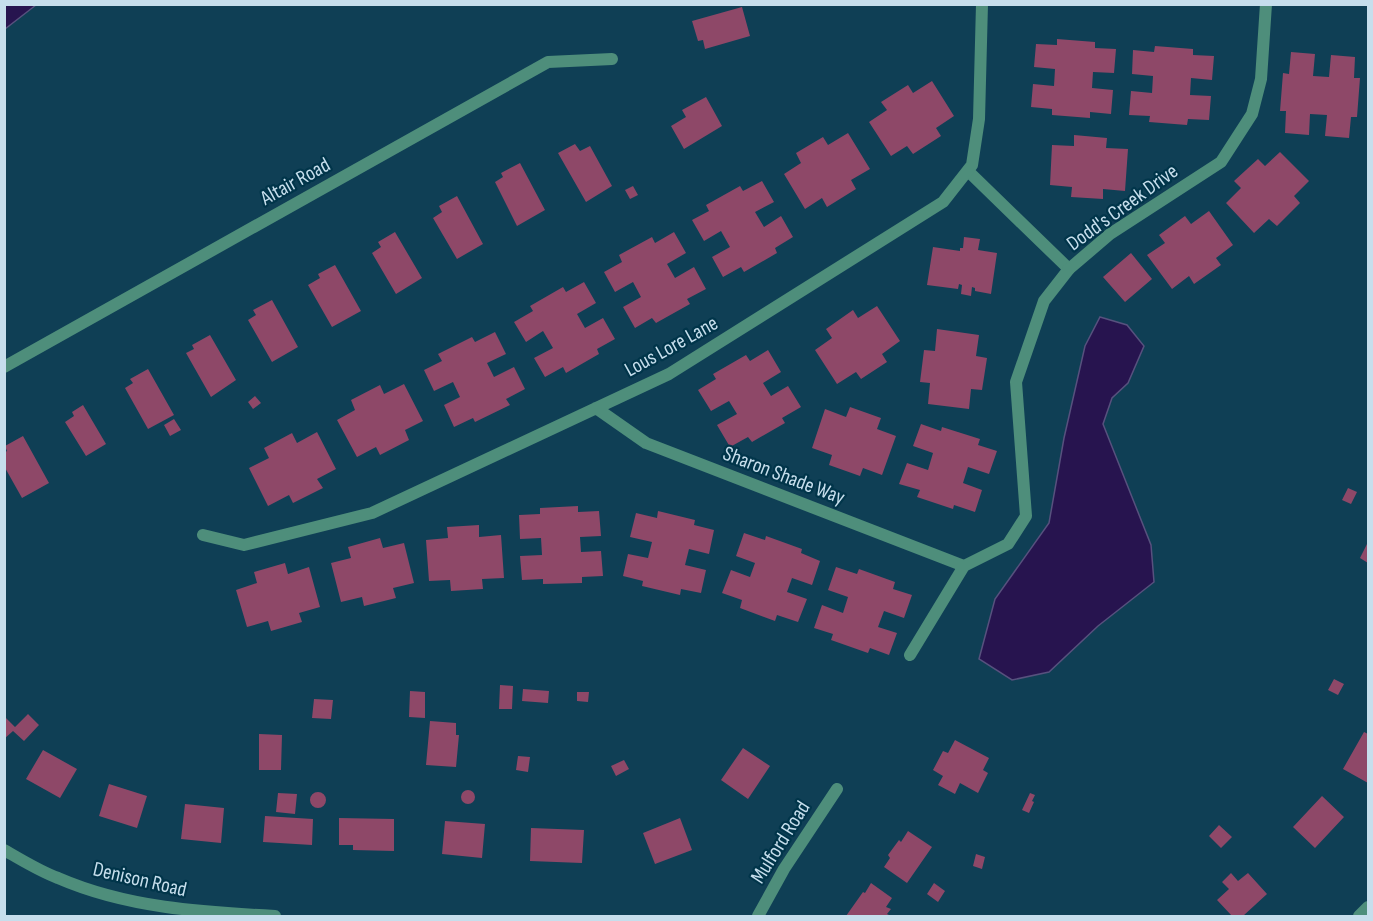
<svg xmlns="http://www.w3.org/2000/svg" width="1373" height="921" font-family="'Sofia Sans Condensed',sans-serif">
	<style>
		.water { fill: #27144f; stroke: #57517e; stroke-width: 1.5 }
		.building { fill: #8e4868 }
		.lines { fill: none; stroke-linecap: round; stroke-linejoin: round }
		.lane { stroke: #4e8e7b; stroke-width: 12 }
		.street { stroke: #4e8e7b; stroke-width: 12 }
		.labels { text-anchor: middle; stroke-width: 4.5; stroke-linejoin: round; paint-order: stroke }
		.street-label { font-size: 21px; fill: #c6deec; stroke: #01354a }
	</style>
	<rect width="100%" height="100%" fill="#0f3f55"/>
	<!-- water -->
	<path class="water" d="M5 4H36V5L5 29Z
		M1100 317 1127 325 1144 346 1128 383 1112 398 1103 424 1151 545 1154 582 1098 626 1049 672 1012 680 979 659 995 599 1049 523 1064 438 1085 346Z"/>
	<!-- building -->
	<path class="building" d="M742 7 750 36 705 49 703 40 698 41 692 21Z
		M1057 39 1095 42V48L1116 49 1114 73 1093 72 1092 88 1113 90 1111 114 1090 112V118L1052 115V109L1031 107 1033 84 1054 86 1055 69 1034 67 1036 44 1057 45Z
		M1155 46 1193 49V55L1214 56 1212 80 1191 78 1190 95 1211 96 1209 120 1188 119 1187 125 1149 122 1150 116 1129 115 1131 91 1152 93 1153 76 1132 74 1133 50 1154 52Z
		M1291 52 1315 54 1313 76 1329 77 1331 55 1355 57 1354 78H1360L1357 117H1351L1349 138 1325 136 1327 115 1310 114 1309 135 1285 133 1286 111H1280L1283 73 1289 74Z
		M932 81 954 116 936 128 941 136 913 154 907 146 891 156 869 122 887 110 881 102 908 85 913 93Z
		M706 97 722 126 684 149 671 126 686 117 682 110Z
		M848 133 870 169 851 180 856 189 827 207 822 198 805 209 784 174 801 163 796 153 823 137 828 145Z
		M1074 135 1107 138 1106 148 1128 149 1125 191 1103 189V199L1071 197 1072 187 1050 185 1052 145 1074 146Z
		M575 144 580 151 590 146 612 186 586 202 558 153Z
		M1280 152 1309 181 1294 196 1300 203 1277 226 1269 219 1254 233 1226 203 1241 188 1234 181 1258 159 1265 166Z
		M520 163 545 210 517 226 495 182 503 177 501 173Z
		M762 181 774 202 755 212 764 227 781 216 793 237 775 248 777 253 744 272 741 267 723 277 712 257 730 247 721 231 704 241 692 220 709 211 706 205 740 186 743 191Z
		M633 186 638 195 630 199 625 190Z
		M457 196 483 244 457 259 433 218 442 212 439 206Z
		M1209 211 1233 245 1216 258 1221 265 1194 284 1189 276 1172 289 1147 255 1165 243 1159 235 1185 216 1191 224Z
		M395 232 422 278 396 294 372 253 381 247 378 242Z
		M674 232 686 253 667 264 675 278 694 267 706 289 687 299 690 304 656 323 652 318 635 328 623 307 641 297 633 282 615 292 604 272 622 262 619 255 652 237 655 243Z
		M964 237 980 239 978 250 997 253 991 294 975 291V288L972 287 971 296 961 294 962 285 959 284 958 289 927 285 933 247 960 251V248H963Z
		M1131 253 1152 279 1125 302 1103 277Z
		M335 265 361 311 332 327 308 285 320 278 318 274Z
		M584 282 596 303 577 314 585 328 603 318 615 339 597 349 599 354 566 373 563 367 545 377 534 358 553 348 543 331 526 342 514 322 533 311 530 306 563 287 566 292Z
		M272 300 298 347 272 362 248 320 256 315 253 310Z
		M877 306 900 341 882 354 887 362 861 379 856 372 837 384 815 350 832 338 826 329 853 310 858 318Z
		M937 329 979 335 976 356 987 358 982 390 971 389 969 409 928 404 930 383 920 382 924 350 935 351Z
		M495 332 506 354 487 363 494 377 514 367 525 389 506 399 510 405 475 422 473 418 454 427 444 405 460 397 453 382 434 391 424 370 442 361 438 354 472 337 475 342Z
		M210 335 236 380 211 397 186 353 194 349 192 345Z
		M768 350 781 372 763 383 771 396 788 386 801 407 782 418 785 423 752 442 748 437 730 447 717 425 737 414 729 401 711 411 698 390 716 379 713 374 746 355 750 361Z
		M148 369 174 415 148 429 125 388 133 383 130 379Z
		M404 384 423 421 405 430 409 440 380 455 376 447 357 457 337 420 355 410 351 400 380 385 384 394Z
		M255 396 261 403 253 409 248 402Z
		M83 405 106 444 86 456 65 422 74 416 72 412Z
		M850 407 881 418 877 429 896 436 882 475 863 468 860 476 829 465 832 455 812 448 825 409 846 417Z
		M174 419 181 430 170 436 164 425Z
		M921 424 941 431 942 427 980 439 978 445 997 451 989 474 968 467 963 483 982 490 975 512 954 505 953 509 917 497 920 490 899 484 907 463 928 470 933 453 913 446Z
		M317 432 336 469 317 479 323 488 293 503 289 495 268 506 249 468 269 458 264 448 292 433 297 443Z
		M23 436 49 483 22 498 4 466V453L7 451 5 446Z
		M1348 488 1357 492 1351 504 1342 500Z
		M578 506V512L599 511 601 536 580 537 581 552 601 551 603 576 582 577V583L543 584V579L522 580 520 556 542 555 541 538 520 539 519 515 540 514V508Z
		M658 511 695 520 694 525 714 530 709 554 689 549 685 565 706 570 701 593 681 589 680 595 642 586 643 581 623 576 628 554 648 558 652 542 630 537 636 513 657 518Z
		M479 525V537L501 535 504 578 482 579 483 589 451 591 450 580 429 581 426 540 448 538 447 527Z
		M744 533 765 540 766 536 802 549 801 553 820 561 812 585 792 578 787 592 807 599 798 622 777 615 775 621 740 608 742 600 722 593 731 570 750 577 755 563 736 556Z
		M380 538 383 548 404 543 414 583 393 588 396 598 364 606 362 597 341 602 331 563 351 558 348 547Z
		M1368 542V563L1360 558Z
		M285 563 288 574 309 567 320 607 299 613 302 622 271 631 268 621 247 627 236 590 257 583 254 572Z
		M836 567 857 574 859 569 895 582 893 589 912 595 904 618 884 611 878 627 897 633 889 655 870 648 868 653 831 640 833 634 814 628 822 605 843 613 848 597 828 590Z
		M1334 679 1344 684 1338 695 1328 690Z
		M500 685 513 686 512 709H499Z
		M523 689 549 691 548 703 522 701Z
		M410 691 425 692V718L409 717Z
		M577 692H589L588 702 577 701Z
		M314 699 333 700 331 719 312 718Z
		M28 714 39 725 24 741 13 731 4 739V716L15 727Z
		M430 721 456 723V735H459L456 767 426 765Z
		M1364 732 1368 734V783L1343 769Z
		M259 734 282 735 281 770H259Z
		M955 740 989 758 983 770 988 773 978 793 960 783 955 794 938 785 943 776 933 770 943 751 948 753Z
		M743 748 770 766 748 799 721 780Z
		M43 750 77 769 60 798 26 779Z
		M518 756 530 757 528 772 516 770Z
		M624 760 629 769 616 776 611 766Z
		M109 784 147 796 137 828 99 816Z
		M461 797a7 7 0 1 1 14 0a7 7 0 1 1-14 0Z
		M310 800a8 8 0 1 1 16 0a8 8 0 1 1-16 0Z
		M278 793 297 794 295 814 276 812Z
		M1030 793 1035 795 1032 801 1034 802 1029 813 1022 810Z
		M1322 796 1344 817 1315 848 1293 827Z
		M185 804 224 808 221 843 181 839Z
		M265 816 313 819 312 845 263 842Z
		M339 818 394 819V851L353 850V845H339Z
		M680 818 692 850 655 864 643 833Z
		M445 821 485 824 482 858 442 854Z
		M1219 825 1232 837 1221 848 1209 836Z
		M531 828 584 830 582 863 530 861Z
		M908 831 932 847 907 883 884 867 890 858 888 855 899 840 901 842Z
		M976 854 985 857 982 869 973 866Z
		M1231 873 1238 881 1248 873 1267 894 1243 916H1232L1217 900 1229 889 1222 882Z
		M871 883 892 898 886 907 891 909 887 914 891 916H846L863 892 865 893Z
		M934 883 945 891 938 902 927 894Z"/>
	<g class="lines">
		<!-- lane -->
		<path class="lane" d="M968 171 1069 269"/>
		<!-- street -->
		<path class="street" d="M4 367 548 62 612 59
			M596 408 646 443 964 566
			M203 535 244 545 372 513 669 374 943 202 972 165 979 119 982 4
			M910 655 964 566 1008 544 1026 516 1016 382 1044 301 1069 269 1110 234 1221 162 1252 114 1261 79 1266 4
			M4 850C22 860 39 871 58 878 127 908 201 912 275 916
			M758 916 784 869 837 789
			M1359 916 1368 907"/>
	</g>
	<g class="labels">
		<!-- street labels -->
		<g class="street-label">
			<text transform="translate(295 181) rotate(-29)" y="7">Altair Road</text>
			<text transform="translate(1122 207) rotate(-36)" y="7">Dodd's Creek Drive</text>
			<text transform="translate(671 346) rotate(-29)" y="7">Lous Lore Lane</text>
			<text transform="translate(784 475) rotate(21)" y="7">Sharon Shade Way</text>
			<text transform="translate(780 842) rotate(-58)" y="7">Mulford Road</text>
			<text transform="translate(140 879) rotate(13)" y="7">Denison Road</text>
		</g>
	</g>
	<!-- border -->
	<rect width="1373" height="921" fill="none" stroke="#c6deec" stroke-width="12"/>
</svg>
